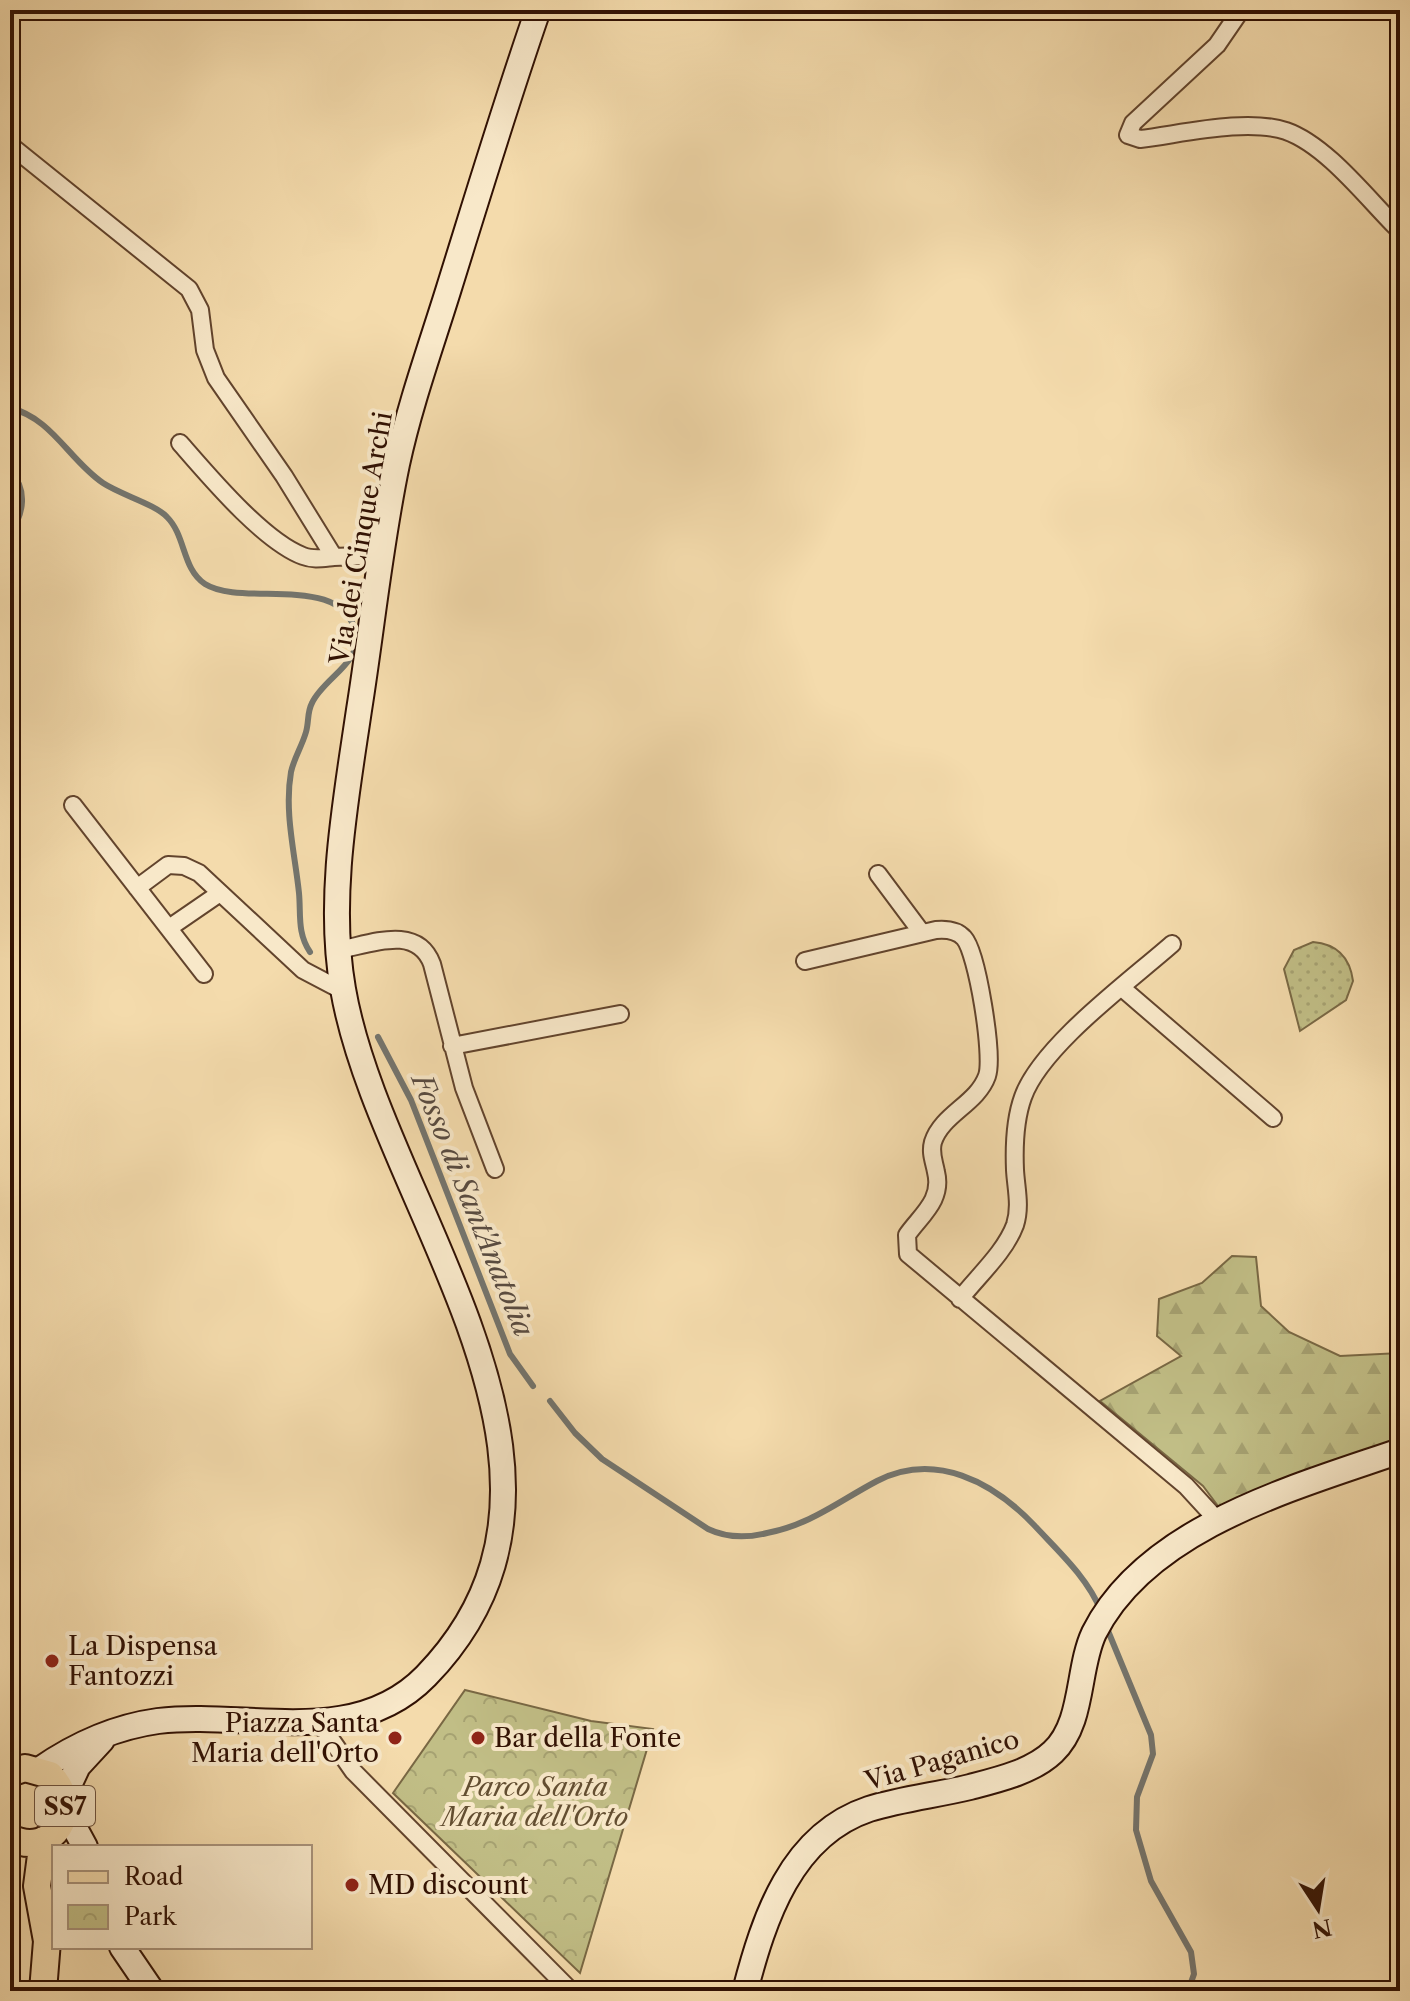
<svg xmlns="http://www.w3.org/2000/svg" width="1410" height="2001" viewBox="0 0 1410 2001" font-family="'Libre Caslon Text',serif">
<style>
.grass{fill:url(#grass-dots);stroke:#796844;stroke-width:2}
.forest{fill:url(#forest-firs);stroke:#796844;stroke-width:2}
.park{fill:url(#park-crowns);stroke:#796844;stroke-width:2}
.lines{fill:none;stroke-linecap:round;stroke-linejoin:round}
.stream{stroke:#74756e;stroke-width:6}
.street-casing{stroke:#62442d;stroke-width:20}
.secondary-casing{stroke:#311103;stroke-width:28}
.primary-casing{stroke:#311103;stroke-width:30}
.street{stroke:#f8e8c9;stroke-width:16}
.secondary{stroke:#f8e8c9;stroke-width:24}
.primary{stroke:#f4dbac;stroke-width:26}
.poi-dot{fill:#8f2418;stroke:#f8e8c9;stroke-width:3}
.labels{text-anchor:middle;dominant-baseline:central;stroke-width:8;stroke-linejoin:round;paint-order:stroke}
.shield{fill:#f8e8c9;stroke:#6d523e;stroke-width:2}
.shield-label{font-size:24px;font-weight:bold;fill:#311103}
.street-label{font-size:26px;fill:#311103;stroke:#f8e8c9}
.poi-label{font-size:26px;fill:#311103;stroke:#f8e8c9;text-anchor:start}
.park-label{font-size:26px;font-style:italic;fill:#634e31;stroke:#f8e8c9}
.water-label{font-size:28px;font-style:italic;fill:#584b41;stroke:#f8e8c9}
</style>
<defs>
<pattern id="grass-dots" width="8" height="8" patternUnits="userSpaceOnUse" patternTransform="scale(2)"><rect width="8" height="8" fill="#c1be86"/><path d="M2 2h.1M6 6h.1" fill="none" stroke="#a6a272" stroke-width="1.8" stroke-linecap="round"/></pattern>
<pattern id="forest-firs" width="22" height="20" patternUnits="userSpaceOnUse" patternTransform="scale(2)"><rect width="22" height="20" fill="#c1be86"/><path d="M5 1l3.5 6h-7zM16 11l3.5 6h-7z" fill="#a6a272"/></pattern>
<pattern id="park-crowns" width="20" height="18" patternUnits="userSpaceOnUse" patternTransform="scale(2)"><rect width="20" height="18" fill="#c1be86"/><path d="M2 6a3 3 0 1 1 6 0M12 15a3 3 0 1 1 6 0" fill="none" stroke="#a6a272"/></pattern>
</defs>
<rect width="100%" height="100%" fill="#f4dbac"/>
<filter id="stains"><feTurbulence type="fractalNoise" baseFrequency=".0025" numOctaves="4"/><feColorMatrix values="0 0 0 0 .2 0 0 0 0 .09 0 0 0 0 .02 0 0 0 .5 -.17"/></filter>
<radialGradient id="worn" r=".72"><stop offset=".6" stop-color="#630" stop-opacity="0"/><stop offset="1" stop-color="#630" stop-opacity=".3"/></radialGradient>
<path class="grass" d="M1313,942C1337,944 1350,958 1353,981L1346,1000L1300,1031L1284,969L1294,950Z"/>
<path class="forest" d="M1232,1256L1256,1257L1261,1306L1289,1332L1340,1356L1400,1353V1440L1263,1487L1221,1510L1203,1486L1100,1401L1181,1356L1157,1336L1159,1299L1202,1283Z"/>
<path class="park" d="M465,1690L591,1721L653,1729L580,1973L393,1793Z"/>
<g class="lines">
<path class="stream" d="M10,408C52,418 69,460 103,483C121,495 155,504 167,517C186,536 182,569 205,584C243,608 345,571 356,635C361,663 323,679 312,703C307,712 309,722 306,732C302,746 294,758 291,772C284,812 295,854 299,893C301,914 297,933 310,952
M10,471C28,489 24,514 10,533
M378,1037L411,1100L510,1354L533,1386
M550,1401L575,1433L602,1459L708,1529C727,1538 747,1538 767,1533C810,1525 839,1501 877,1481C935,1451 993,1482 1034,1525C1059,1552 1087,1577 1101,1611
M1106,1626L1151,1735L1153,1754L1137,1797L1136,1830L1151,1881L1191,1952L1194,1974L1188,1991"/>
<g class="street-casing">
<path id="street" d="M1241,10L1217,45L1133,123L1128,135L1140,139C1182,134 1246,118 1286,131C1326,145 1366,197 1396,227
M10,145L189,289L200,310L205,350L216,378L284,476L334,557L383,555
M180,443C208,475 263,541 303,556C313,560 323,558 334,557
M73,805L204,974
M878,874L922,933
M137,888L168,865L184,866L199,873L303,970L343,991
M169,928L220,893
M339,950C371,944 417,924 432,964L464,1088L495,1169
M805,961L936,930C947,929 957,930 964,938C977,952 994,1056 987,1076C977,1104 942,1114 933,1142C930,1153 934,1161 936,1172C943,1200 921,1215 907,1235L908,1254L1186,1486L1219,1522
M1122,988L1273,1118
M452,1046L620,1014
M960,1299C978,1276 1005,1252 1015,1225C1021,1206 1016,1188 1015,1170C1014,1146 1015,1119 1023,1097C1041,1046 1130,981 1172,944
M319,1722L353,1771L571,1991"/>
</g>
<g class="secondary-casing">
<path id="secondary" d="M39,1770C75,1745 114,1727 158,1721C247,1710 354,1750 426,1676C625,1471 380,1205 343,989C327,899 346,799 359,710C372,628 380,545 397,464C410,404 431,346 449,288C478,195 506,102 538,10
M64,1796L78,1766L102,1740
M65,1810L85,1847
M122,1947L152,1991
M745,1991C764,1918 791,1835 869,1809C901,1799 937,1795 970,1787C997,1780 1032,1772 1053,1752C1084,1723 1077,1669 1094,1633C1147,1527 1296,1487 1400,1451"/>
</g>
<g class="primary-casing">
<path id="primary" d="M10,1773L25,1768L50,1775C83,1809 53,1859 10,1838
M43,1991L47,1941L37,1886L43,1840"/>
</g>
<use href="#street" class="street"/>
<use href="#secondary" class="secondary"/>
<use href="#primary" class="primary"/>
</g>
<g class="poi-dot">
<circle cx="52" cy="1661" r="8"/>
<circle cx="395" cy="1738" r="8"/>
<circle cx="478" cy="1738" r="8"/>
<circle cx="352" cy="1885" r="8"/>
</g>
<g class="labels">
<rect class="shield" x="35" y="1786" width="60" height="40" rx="6"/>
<g class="shield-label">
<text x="65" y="1806">SS7</text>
</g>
<g class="street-label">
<text transform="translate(361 538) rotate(-80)">Via dei Cinque Archi</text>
<text transform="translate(942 1760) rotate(-16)">Via Paganico</text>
</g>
<g class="poi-label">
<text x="68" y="1646">La Dispensa<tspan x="68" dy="30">Fantozzi</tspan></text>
<text x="379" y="1723" text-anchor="end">Piazza Santa<tspan x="379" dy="30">Maria dell'Orto</tspan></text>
<text x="494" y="1738">Bar della Fonte</text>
<text x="368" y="1885">MD discount</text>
</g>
<g class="park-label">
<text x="535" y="1787">Parco Santa<tspan x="535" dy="30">Maria dell'Orto</tspan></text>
</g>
<g class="water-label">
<text transform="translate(473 1205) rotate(68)">Fosso di Sant'Anatolia</text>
</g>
</g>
<rect width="1410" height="2001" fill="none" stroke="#f4dbac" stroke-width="40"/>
<rect x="12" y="12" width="1386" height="1977" fill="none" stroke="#311103" stroke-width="4"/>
<rect x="20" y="20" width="1370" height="1961" fill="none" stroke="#311103" stroke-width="2"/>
<rect x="52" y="1845" width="260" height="104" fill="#f8e8c9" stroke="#a8927a" stroke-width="2"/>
<rect x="68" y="1871" width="40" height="12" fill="#f4dbac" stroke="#a8927a" stroke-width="2"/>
<text x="124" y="1885" font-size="24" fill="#311103">Road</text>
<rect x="68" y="1905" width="40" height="24" fill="url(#park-crowns)" stroke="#a8927a" stroke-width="2"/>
<text x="124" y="1925" font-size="24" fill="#311103">Park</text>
<g transform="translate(1318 1909) rotate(168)" stroke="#f8e8c9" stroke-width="6" paint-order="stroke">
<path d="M0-6L14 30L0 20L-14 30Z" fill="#311103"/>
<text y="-12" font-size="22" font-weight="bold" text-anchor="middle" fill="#311103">N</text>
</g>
<rect width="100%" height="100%" filter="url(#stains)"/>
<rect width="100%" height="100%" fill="url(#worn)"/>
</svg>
